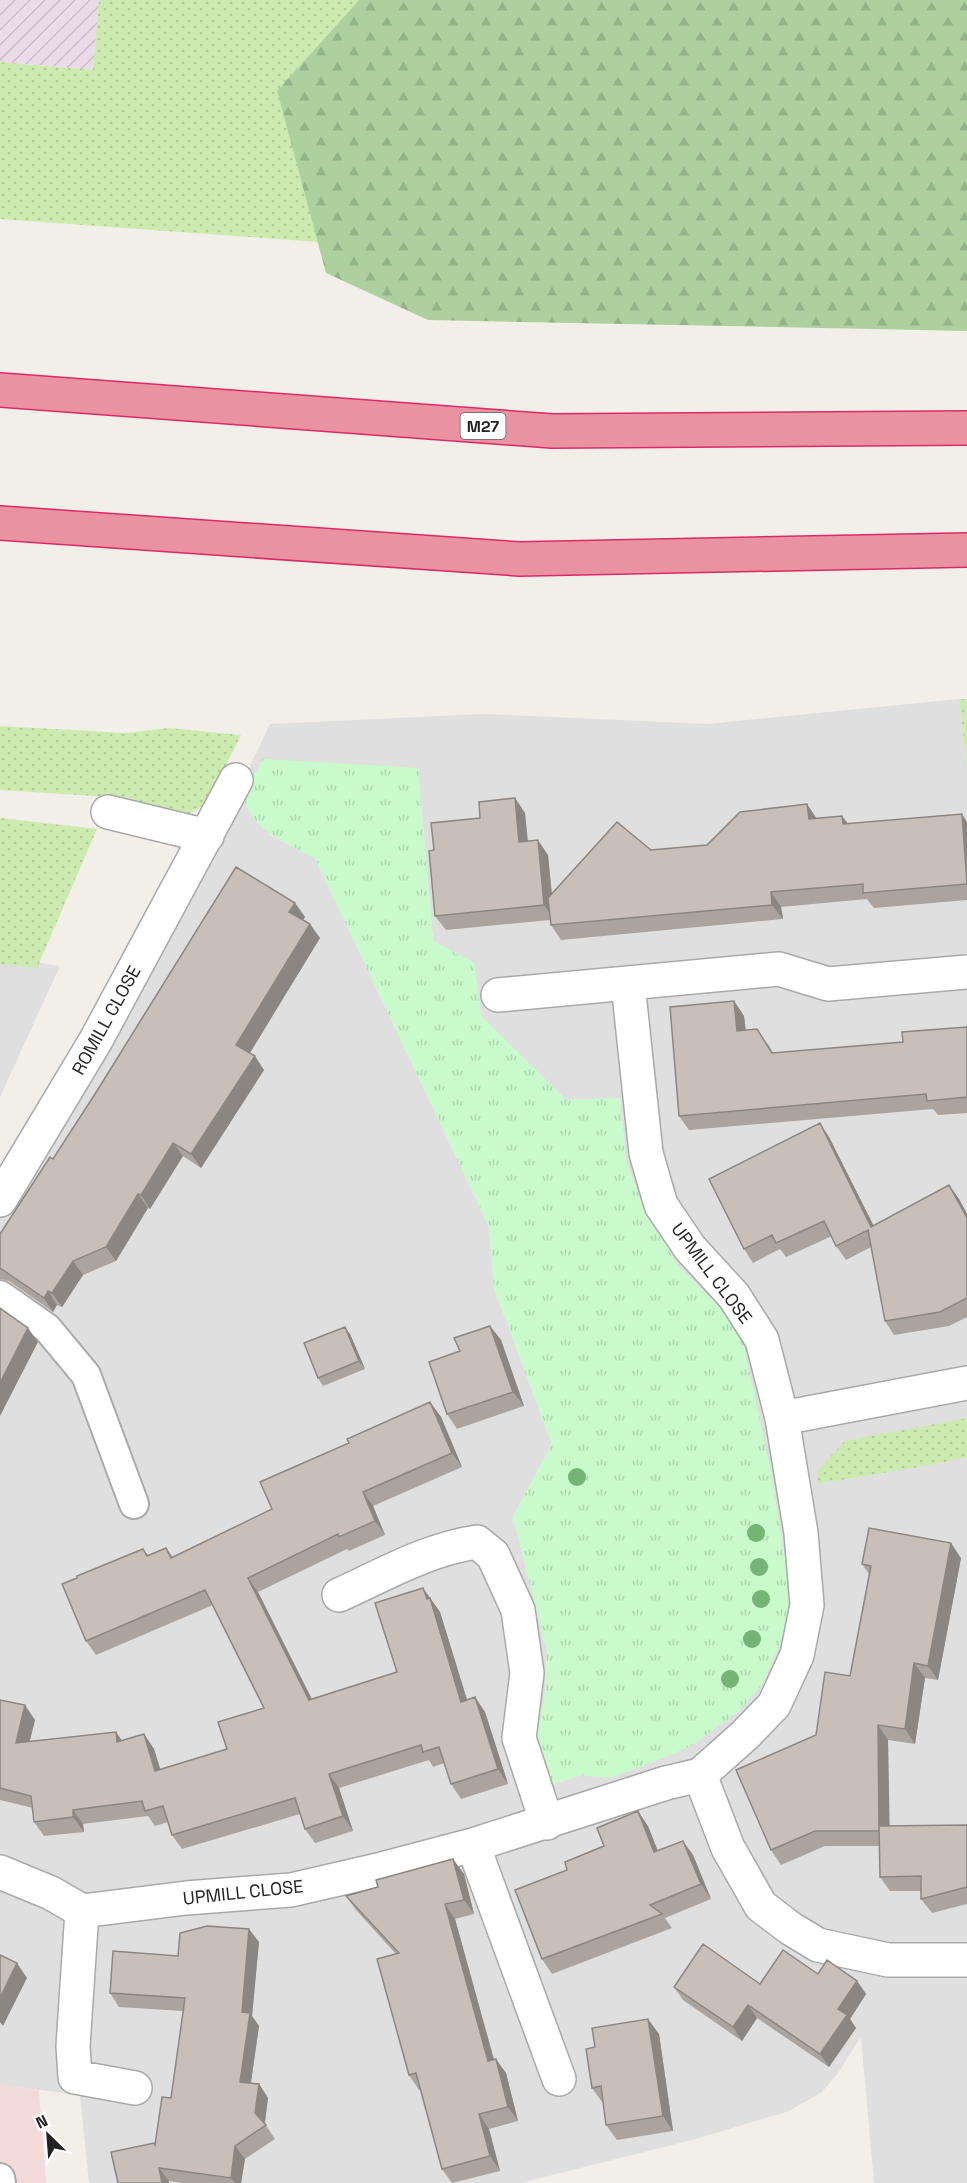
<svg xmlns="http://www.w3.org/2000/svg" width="967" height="2183" viewBox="0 0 967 2183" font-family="'Space Grotesk',sans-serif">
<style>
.residential{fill:#e0dfdf;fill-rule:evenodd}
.commercial{fill:#f2dad9}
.industrial{fill:url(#industrial-furrows)}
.grass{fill:url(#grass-dots)}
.forest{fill:url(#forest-firs)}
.park{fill:url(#park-tufts)}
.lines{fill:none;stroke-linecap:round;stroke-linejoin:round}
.service-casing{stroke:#a9a9a9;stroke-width:32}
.minor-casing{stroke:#a9a9a9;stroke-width:36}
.motorway-casing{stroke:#dc2a67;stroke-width:36}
.service{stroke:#fff;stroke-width:28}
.minor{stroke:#fff;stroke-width:33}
.motorway{stroke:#e892a2;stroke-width:33}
.tree{fill:#74b475}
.wall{fill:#aba49e}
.shaded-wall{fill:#8b8681}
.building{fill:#c7bfb8;stroke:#8b8681;stroke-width:1.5}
.labels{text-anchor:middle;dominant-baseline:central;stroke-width:4.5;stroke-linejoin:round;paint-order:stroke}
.shield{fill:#fff;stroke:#646464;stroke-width:1.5}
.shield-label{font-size:16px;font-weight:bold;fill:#222}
.street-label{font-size:18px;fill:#222;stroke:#fff}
</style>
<defs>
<pattern id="industrial-furrows" width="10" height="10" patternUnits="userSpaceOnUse" patternTransform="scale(1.5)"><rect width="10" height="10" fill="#ebdbe8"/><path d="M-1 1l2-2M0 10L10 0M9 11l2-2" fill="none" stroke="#c9bcc7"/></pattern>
<pattern id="grass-dots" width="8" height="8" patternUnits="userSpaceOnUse" patternTransform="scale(1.5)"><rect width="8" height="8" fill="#cdebb0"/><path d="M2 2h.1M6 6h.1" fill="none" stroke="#b0c997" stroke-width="1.8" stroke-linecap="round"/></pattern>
<pattern id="forest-firs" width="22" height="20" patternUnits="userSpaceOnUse" patternTransform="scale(1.5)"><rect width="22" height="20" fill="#add19e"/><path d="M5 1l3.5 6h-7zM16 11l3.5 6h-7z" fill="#95b388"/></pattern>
<pattern id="park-tufts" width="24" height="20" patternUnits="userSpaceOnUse" patternTransform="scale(1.5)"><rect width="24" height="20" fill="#c8facc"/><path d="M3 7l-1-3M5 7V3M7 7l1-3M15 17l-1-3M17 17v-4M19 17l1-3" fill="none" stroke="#acd6af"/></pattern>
</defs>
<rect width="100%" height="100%" fill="#f2efe9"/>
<path class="residential" d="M959,699L967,767V2183H874L861,2037L838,2073L822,2092L789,2111L692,2140L521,2183H89L80,2095L0,2085V1214L237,793L270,724L483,714L707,724ZM418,768L433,941L474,963L481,1016L566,1100L620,1098L626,1161L645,1213L669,1250L676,1264L718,1306L769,1462L791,1596L609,1778L582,1775L550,1785L532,1754L544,1703L547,1652L513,1517L552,1444L494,1288L489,1227L315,858L268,834Z
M0,957L60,966L0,1097Z"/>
<path class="commercial" d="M0,2085L39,2090L46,2183H0Z"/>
<path class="industrial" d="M0,0H99L93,70L0,62Z"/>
<path class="grass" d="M99,0H359L277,91L318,242L0,219V62L93,70Z
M959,699H967V767Z
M0,726L126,733L169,728L241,735L216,785L203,806L188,814L95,796L0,790Z
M0,818L97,829L37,968L0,964Z
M967,1418V1457L936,1464L817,1484V1471L845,1441Z"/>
<path class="forest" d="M359,0H967V331L428,320L326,273L277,91Z"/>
<path class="park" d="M263,759L418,768L433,941L474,963L481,1016L566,1100L620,1098L626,1161L645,1213L669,1250L676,1264L729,1318L743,1343L769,1462L791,1596L781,1641L763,1683L738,1712L691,1746L651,1763L609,1778L582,1775L550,1785L532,1754L544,1703L547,1652L513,1517L552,1444L494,1288L489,1227L315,858C285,842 252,832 243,795Z"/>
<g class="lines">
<g class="service-casing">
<path id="service" d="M0,1295L47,1328L86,1375L134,1504
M0,2178L1,2183"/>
</g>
<g class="minor-casing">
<path id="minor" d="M108,812L207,836
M628,984L646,1153L661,1205L690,1248L734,1296L762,1340L782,1418L967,1383
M498,995L779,969L828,984L967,972
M0,1200L96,1040L236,780
M339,1595C383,1575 428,1549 477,1542L493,1555L518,1610L527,1673L519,1738L547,1823
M700,1775L728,1848L761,1906L790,1928L818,1945L888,1960H967
M473,1845L559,2079
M0,1872L51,1893L82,1911
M135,2088L75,2077L73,2046L82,1911L186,1898L291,1890L382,1869L473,1845L666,1783L700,1775L745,1735L774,1705L797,1655L807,1605L801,1533L782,1418"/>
</g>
<g class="motorway-casing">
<path id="motorway" d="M0,390L552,431L967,428
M0,523L520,559L967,550"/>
</g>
<use href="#service" class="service"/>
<use href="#minor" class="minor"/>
<use href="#motorway" class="motorway"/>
</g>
<g class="tree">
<circle cx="577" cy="1477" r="9"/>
<circle cx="756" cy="1533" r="9"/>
<circle cx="759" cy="1567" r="9"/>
<circle cx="761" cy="1599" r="9"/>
<circle cx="752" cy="1639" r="9"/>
<circle cx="730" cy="1679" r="9"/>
</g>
<path class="wall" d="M515,798L525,813L528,841L548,855L552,894L651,850L707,845L817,818L842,816L848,824L967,822V900L874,908L867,899L781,907L783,919L561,940L551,925L550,920L446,930L435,916L434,850L480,818Z
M295,903L305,917L303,920L320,938L250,1053L264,1070L201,1168L183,1156L150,1209L148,1208L116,1261L83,1275L62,1307L57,1305L53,1312L9,1281L2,1279H0V1234L53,1159Z
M734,1001L744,1016L746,1030L768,1044L773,1053L903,1042L967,1027V1113L938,1115L933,1109L689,1130L679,1116Z
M829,1137L874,1226L949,1185L959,1199L967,1214V1317L949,1326L894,1335L885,1321L871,1247L846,1260L836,1246L832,1236L786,1257L780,1249L753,1263L744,1249Z
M490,1326L501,1340L524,1406L457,1429L447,1414Z
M350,1334L365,1369L323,1386L318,1378Z
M430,1402L441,1417L462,1467L373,1506L385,1535L349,1551L347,1549L258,1592L312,1699L397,1672L423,1588L440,1612L467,1700L485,1712L508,1784L461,1799L451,1784L444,1763L433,1767L429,1760L339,1788L353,1831L315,1843L305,1829L300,1814L182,1849L172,1835L168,1822L155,1826L148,1816L83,1824L84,1832L44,1836L34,1822L33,1808L0,1800V1700L35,1720L29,1741L116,1732L122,1741L144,1734L154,1749L160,1769L227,1749L264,1708L213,1605L96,1655L86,1641L77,1578L143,1549L148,1555L166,1548L173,1557L272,1509L349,1443Z
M961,1558L938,1680L925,1678L915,1744L888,1740L889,1826L967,1825V1904L932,1913L921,1899V1891H890L880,1877V1846H825L781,1865L771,1850L816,1735L850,1676L869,1574L862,1564Z
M648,1826L658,1851L693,1855L711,1899L665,1918L672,1928L552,1974L542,1959L567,1870L604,1846Z
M453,1859L464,1874L474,1914L455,1919L494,2059L506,2073L518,2121L489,2129L500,2171L452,2183L442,2169L421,2089L419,2090L409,2075L396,1954L356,1910L346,1896L378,1887Z
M259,1942L252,2016L259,2026L251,2083L259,2084L268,2098L265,2124L275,2139L245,2159L241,2183H182L169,2181L118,2183L155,2144L171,2098L183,2011L119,2007L110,1993L178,1956Z
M818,1974L857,1981L866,1994L850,2019L856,2028L829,2067L757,2018L742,2041L683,2000L674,1987L760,1984Z
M659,2034L673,2131L617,2140L606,2125L603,2102H602L592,2088Z"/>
<path class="shaded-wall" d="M515,798L525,813L529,857L519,842Z
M807,804L817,819H809Z
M962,814L967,822V874Z
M842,816L853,830L843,824Z
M538,840L548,855L554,919L544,905Z
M771,892L781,907L783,919L772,905Z
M295,903L305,917L299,926L289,912Z
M310,924L320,938L246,1059L236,1045Z
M734,1001L744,1016L747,1046L737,1031Z
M255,1056L264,1070L201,1168L191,1154Z
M820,1123L829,1137L881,1241L871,1227Z
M173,1143L183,1156L150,1209L141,1195Z
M949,1185L959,1199L967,1214V1218Z
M138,1194L148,1208L116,1261L106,1247Z
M73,1261L83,1275L62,1307L52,1293Z
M48,1291L57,1305L53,1312L44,1298Z
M490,1326L501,1340L524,1406L513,1392Z
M345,1327L350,1334L365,1369L359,1361Z
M28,1328L38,1342L0,1416V1383Z
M430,1402L441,1417L462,1467L452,1453Z
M363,1492L373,1506L385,1535L375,1521Z
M951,1543L961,1558L938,1680L928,1666Z
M248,1578L258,1592L319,1714L309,1700Z
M423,1588L440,1612L472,1716L461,1702Z
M914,1663L925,1678L915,1744L905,1729Z
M475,1697L485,1712L508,1784L498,1769Z
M25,1705L35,1720L26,1757L16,1743Z
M878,1725L888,1740L890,1846L879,1831Z
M116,1732L126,1747L117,1742Z
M144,1734L154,1749L165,1785L155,1771Z
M329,1774L339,1788L353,1831L343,1816Z
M73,1810L83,1824L84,1832L73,1817Z
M638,1811L648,1826L664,1867L654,1852Z
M683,1841L693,1855L711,1899L701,1884Z
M453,1859L464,1874L474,1914L464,1900Z
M445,1904L455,1919L498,2075L488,2061Z
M249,1929L259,1942L252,2016L259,2026L249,2095L240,2082L242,2012Z
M17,1963L27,1978L3,2026L0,2022V1998Z
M857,1981L866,1994L850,2019L856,2028L829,2067L820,2054L838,2009Z
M748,2005L757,2018L742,2041L733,2027Z
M648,2019L659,2034L673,2131L663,2116Z
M496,2059L506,2073L518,2121L508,2107Z
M259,2084L268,2098L264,2127L255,2113Z
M479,2114L489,2129L500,2171L490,2156Z
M235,2146L245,2159L241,2183H235L231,2178Z
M159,2168L169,2181V2183H162Z"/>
<path class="building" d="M515,798L519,842L538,840L544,905L435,916L429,851L434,850L431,823L480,818L479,802Z
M807,804L809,819L842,816L843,824L962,814L967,884L863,893V884L771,892L772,905L551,925L548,898L617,822L651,850L707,845L740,812Z
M236,867L295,903L289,912L310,924L236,1045L255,1056L191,1154L173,1143L141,1195L138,1194L106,1247L73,1261L52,1293L48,1291L44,1298L0,1268V1234L50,1157L53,1159L95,1094Z
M734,1001L737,1031L757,1029L772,1053L903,1042L902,1032L967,1027V1097L927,1101L926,1094L679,1116L670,1007Z
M820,1123L871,1227L949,1185L967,1218V1298L940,1312L885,1321L868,1230L836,1246L824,1221L776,1243L772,1235L744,1249L709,1179Z
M0,1308L28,1328L0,1383Z
M490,1326L513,1392L447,1414L429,1362L460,1351L454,1338Z
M345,1327L359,1361L318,1378L304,1343Z
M430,1402L452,1453L363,1492L375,1521L339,1537L338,1534L248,1578L309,1700L397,1672L375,1603L423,1588L427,1599L430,1598L461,1702L475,1697L498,1769L451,1784L439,1747L423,1752L421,1745L329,1774L343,1816L305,1829L295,1798L172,1835L163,1806L145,1811L142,1801L73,1810V1817L34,1822L31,1796L0,1788V1700L25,1705L16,1743L116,1732L117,1742L144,1734L155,1771L227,1749L218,1722L264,1708L205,1590L86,1641L62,1584L77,1578V1576L143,1549L147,1556L166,1548L171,1558L272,1509L260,1482L349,1443L347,1439Z
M869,1528L951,1543L928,1666L914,1663L905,1729L878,1725L879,1831H815L771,1850L736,1770L816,1735L825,1672L850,1676L871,1566L862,1564Z
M638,1811L654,1852L683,1841L701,1884L650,1905L662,1914L542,1959L515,1890L567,1870L565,1862L604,1846L597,1828Z
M967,1825V1887L921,1899V1876L880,1877L879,1826Z
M453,1859L464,1900L445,1904L488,2061L496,2059L508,2107L479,2114L490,2156L442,2169L416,2073L409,2075L377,1959L399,1953L346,1896L378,1887L376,1880Z
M207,1926L249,1929L242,2012L250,2013L240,2082L259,2084L255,2113L266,2125L235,2146L231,2178L159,2168L162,2183H118L111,2152L154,2143L155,2145L162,2097L171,2098L185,1998L110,1993L113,1951L178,1956L180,1933Z
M703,1944L760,1984L783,1950L818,1974L827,1960L857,1981L838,2009L847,2015L820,2054L748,2005L733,2027L674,1987Z
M0,1955L17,1963L0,1998Z
M648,2019L663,2116L606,2125L601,2086L592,2088L586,2049L595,2047L592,2028Z"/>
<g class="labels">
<rect class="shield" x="460.5" y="413" width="45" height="26" rx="4.5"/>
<g class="shield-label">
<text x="483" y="426">M27</text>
</g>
<g class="street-label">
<text transform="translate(106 1020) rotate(-61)">ROMILL CLOSE</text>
<text transform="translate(712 1273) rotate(53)">UPMILL CLOSE</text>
<text transform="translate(243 1892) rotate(-6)">UPMILL CLOSE</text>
</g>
</g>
<g transform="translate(48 2135) rotate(335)" stroke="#ffffff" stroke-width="4.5" paint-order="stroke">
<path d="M0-4.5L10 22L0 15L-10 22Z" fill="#222222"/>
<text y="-9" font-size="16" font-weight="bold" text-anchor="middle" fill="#222222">N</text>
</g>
</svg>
